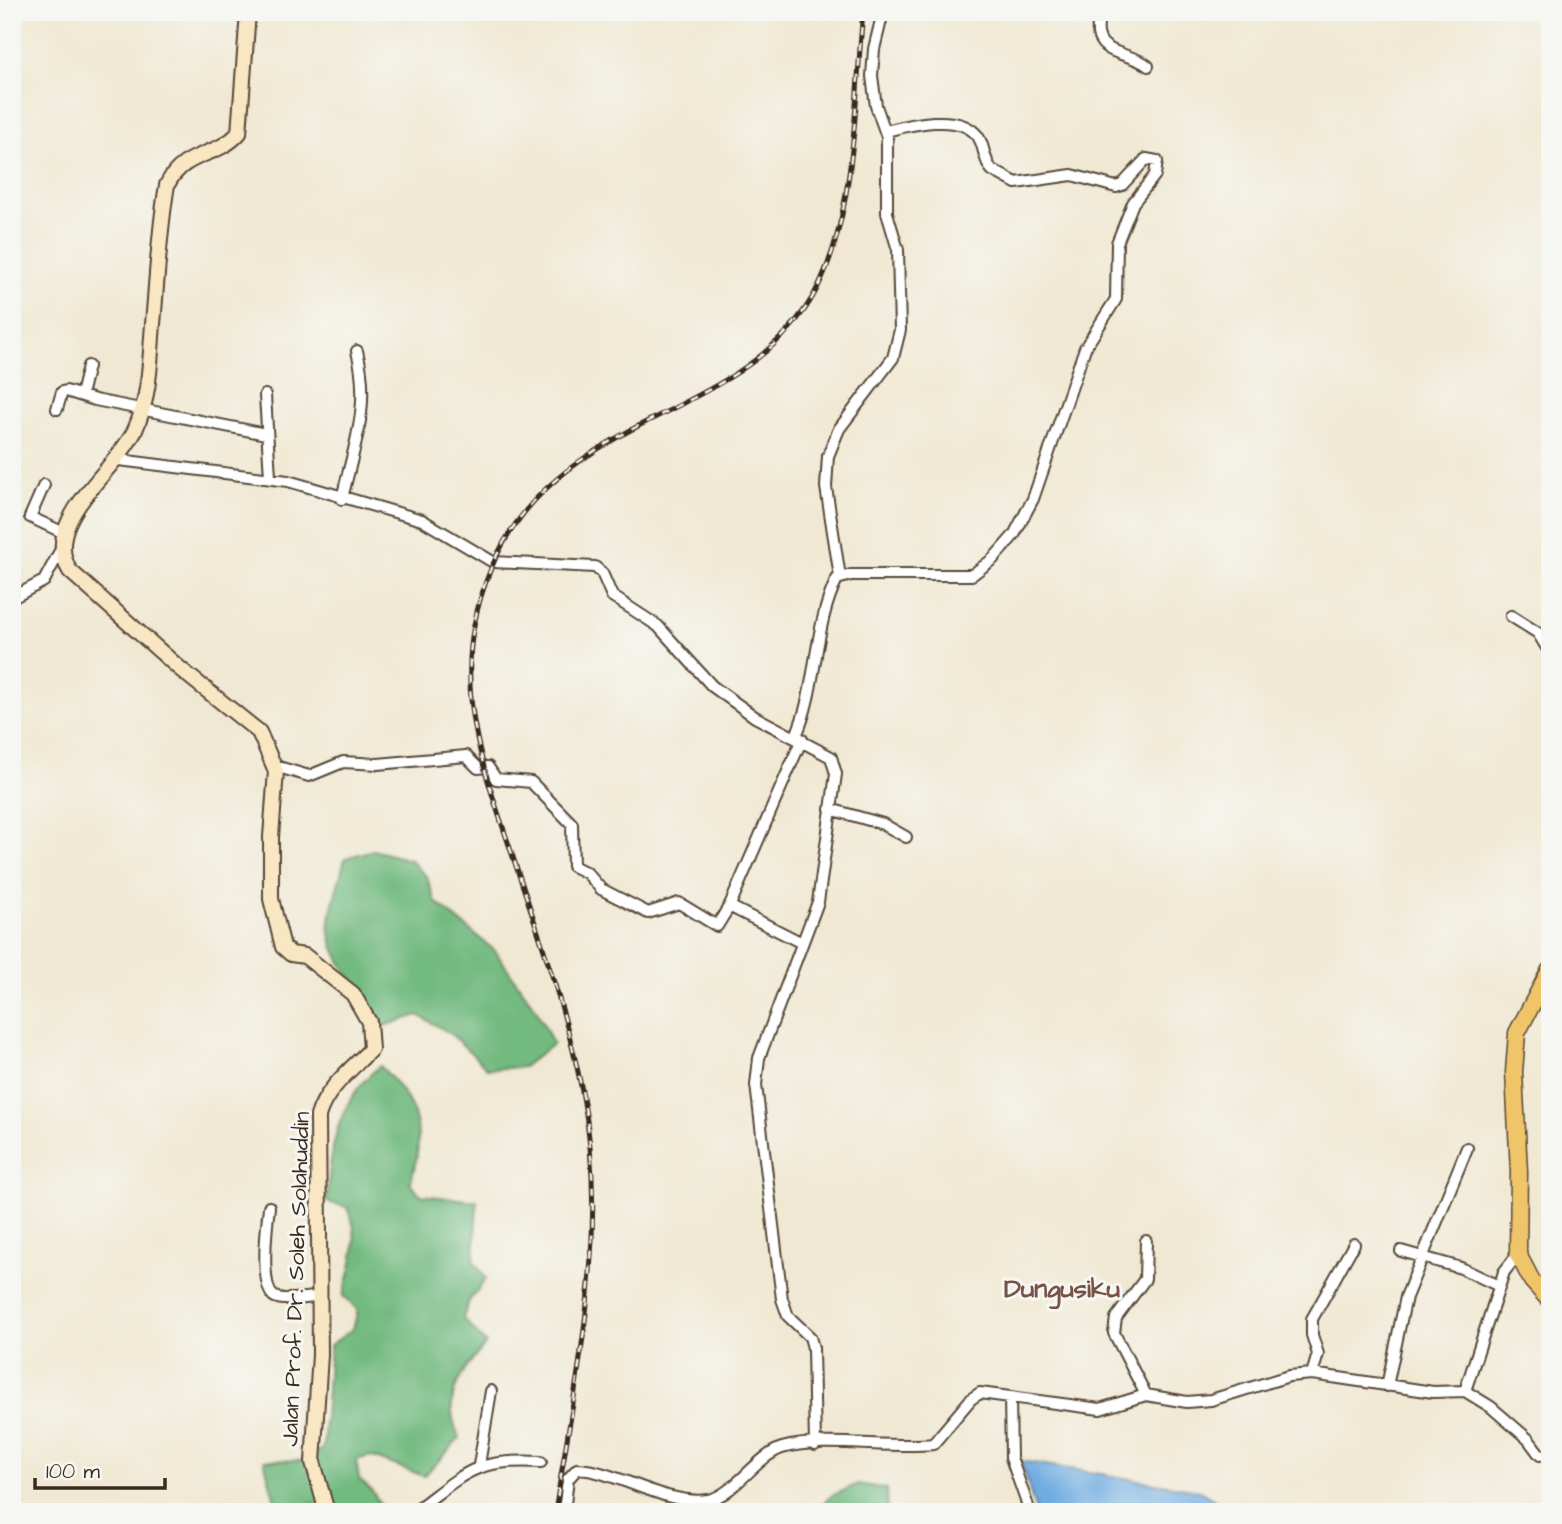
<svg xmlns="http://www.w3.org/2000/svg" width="1562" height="1524" viewBox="0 0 1562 1524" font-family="'Architects Daughter',sans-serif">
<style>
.forest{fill:#72ba80;stroke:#56724f;stroke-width:2}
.water{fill:#6face1;stroke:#556b80;stroke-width:2}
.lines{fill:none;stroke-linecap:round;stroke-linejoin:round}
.street-casing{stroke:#564639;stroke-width:14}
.secondary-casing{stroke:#564639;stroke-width:18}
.primary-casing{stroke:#564639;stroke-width:19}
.street{stroke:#fff;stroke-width:10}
.secondary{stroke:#f9e7c3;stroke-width:14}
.primary{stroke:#f0c469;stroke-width:16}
.rail-casing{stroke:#3b2a1e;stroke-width:5}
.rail{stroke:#f6f6f2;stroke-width:2.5;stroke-dasharray:8;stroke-linecap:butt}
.labels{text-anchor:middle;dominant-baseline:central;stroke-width:6;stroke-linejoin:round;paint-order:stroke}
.street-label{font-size:23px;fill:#3b2a1e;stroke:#f6f6f2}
.quarter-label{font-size:26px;font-weight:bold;fill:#785246;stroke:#f6f6f2}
</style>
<rect width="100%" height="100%" fill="#f6f6f2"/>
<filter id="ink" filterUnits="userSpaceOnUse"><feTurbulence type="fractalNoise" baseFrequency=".0143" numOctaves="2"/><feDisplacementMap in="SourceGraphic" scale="14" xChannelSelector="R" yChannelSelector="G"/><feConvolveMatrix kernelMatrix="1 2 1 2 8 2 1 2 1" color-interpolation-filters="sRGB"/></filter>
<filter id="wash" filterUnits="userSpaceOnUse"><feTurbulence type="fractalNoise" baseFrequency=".00686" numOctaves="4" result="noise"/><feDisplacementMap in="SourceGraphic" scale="28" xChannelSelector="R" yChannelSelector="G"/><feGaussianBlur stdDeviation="1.57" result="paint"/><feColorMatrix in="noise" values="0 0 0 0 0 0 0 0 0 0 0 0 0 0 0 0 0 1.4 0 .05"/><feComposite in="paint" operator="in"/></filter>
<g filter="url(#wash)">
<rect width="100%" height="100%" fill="#f0e8d2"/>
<path class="forest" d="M373,850L410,860L427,877L435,901L495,951L537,1011L553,1044L523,1067L488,1069L451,1034L418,1015L384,1026C368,1001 333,961 330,933C327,914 341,878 345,858Z
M380,1066C418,1103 427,1132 410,1183L421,1195L477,1201L474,1261L486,1279L469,1301L463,1318L486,1344C462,1371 439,1399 460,1438L424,1476L370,1456L356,1460L359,1479L372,1491L385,1512C358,1512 336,1505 309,1503L307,1512H278L264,1460L306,1461L323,1448L330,1345L353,1329L358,1310L343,1296C352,1267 362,1235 347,1207L327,1202C330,1149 336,1101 380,1066Z
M858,1484L887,1489L888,1512H813L831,1496Z"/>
<path class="water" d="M1021,1461L1198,1490L1234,1512H1036Z"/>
</g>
<g filter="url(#ink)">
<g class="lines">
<g class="street-casing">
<path id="street" d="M1101,12C1085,58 1130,50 1148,66
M81,395L88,366
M265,395L270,477
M57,409L62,392L66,391L95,400L266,434
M119,460L288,481L422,520L493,562L595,567L602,573L612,596L658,626L712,686L755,717L831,757L836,774L818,902L759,1058L756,1085L782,1299L788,1316L810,1337L813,1348L815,1445
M44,485L30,517L64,533
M342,499C354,445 371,406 357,351
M840,577L826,487L828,456L839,429L893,358L900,330L898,250L887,213V137L876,106L872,76L874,49L883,12
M12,598L44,581L61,549
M1511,616L1538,633L1550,653
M796,736C818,686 813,627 837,579L851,575H972L993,559L1014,535L1033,499L1085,348L1116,299L1117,243L1133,203L1155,175L1157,161L1146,159L1122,185L1116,187L1072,175L1016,183L992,170C983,160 985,145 977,135C958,112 909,125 886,131
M275,766L309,776L343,762L378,764L466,756L478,768L488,767L496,779L531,782L572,824L573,866L587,873L601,889L648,913L679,903L717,926L730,905L802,739
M830,809L883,824L906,837
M729,906L802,943
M269,1207C267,1223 259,1290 275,1297C285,1302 307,1297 318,1297
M1146,1241L1145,1279L1116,1318L1114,1333L1146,1395
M1401,1251L1461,1268L1499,1286
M1312,1374L1318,1354L1312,1335V1319L1354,1244
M1387,1386L1406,1297L1467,1148
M1465,1391L1491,1407L1528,1439L1540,1455
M1010,1397L1011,1458L1030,1512
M479,1465L491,1391
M413,1512C465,1474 473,1458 541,1462
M564,1512L568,1479L577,1469C616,1470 665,1506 708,1500C733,1496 757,1456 782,1448C825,1436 887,1449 933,1444L971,1399L980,1393L1100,1409L1146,1395L1187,1402L1211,1400L1289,1376L1312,1374L1433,1392L1465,1391L1504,1272L1518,1254"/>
</g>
<g class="secondary-casing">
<path id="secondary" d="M248,12L239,133C217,158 184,150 167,185C159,231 157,278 153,324C150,360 150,397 135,430C116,471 39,522 70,571L179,668L259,732L276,771L271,837V899L283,947L291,954L305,956L353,994L369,1022L371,1049C351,1070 326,1088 318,1116L320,1355L313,1462L327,1512"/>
</g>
<g class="primary-casing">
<path id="primary" d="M1550,970L1517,1033L1514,1072L1519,1172L1518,1254L1532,1281L1550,1301"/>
</g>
<use href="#street" class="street"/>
<use href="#secondary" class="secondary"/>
<use href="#primary" class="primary"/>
<g class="rail-casing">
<path id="rail" d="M555,1512C577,1373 610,1231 582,1091C567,1014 540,938 515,863C489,785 458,708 474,625C495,519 556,467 648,421C706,392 767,364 805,309C857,234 854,101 863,12"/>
</g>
<use href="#rail" class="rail"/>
</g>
</g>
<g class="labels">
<g class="street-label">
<text transform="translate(296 1279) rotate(-88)">Jalan Prof. Dr. Soleh Solahuddin</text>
</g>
<g class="quarter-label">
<text x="1062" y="1289">Dungusiku</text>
</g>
</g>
<rect width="1562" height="1524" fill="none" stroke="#f6f6f2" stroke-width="42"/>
<path d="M35 1478v10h130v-10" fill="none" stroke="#3b2a1e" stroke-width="3.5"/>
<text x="46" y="1478" font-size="21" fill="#3b2a1e" stroke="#f6f6f2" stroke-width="5" paint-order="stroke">100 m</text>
</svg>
